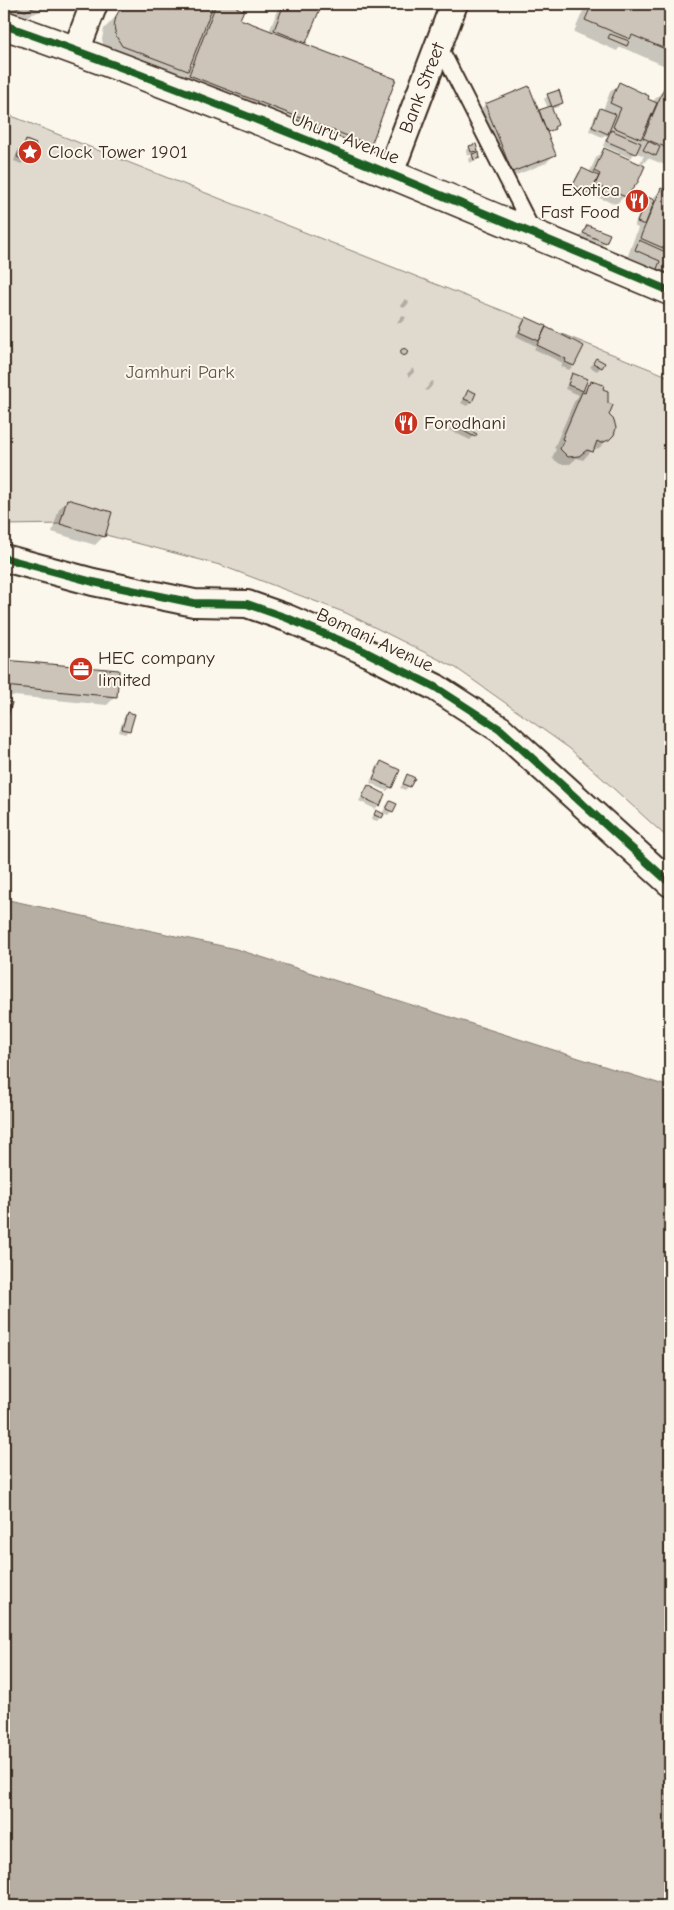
<svg xmlns="http://www.w3.org/2000/svg" width="674" height="1910" viewBox="0 0 674 1910" font-family="'Comic Neue',sans-serif">
<style>
.green{fill:#dfd9ce;stroke:#8d8276}
.water{fill:#b6aea2;stroke:#85796d}
.shadow{fill:#0003}
.building{fill:#ccc4b9;stroke:#3b2a1e}
.lines{fill:none;stroke-linecap:round;stroke-linejoin:round}
.lane-casing{stroke:#3b2a1e;stroke-width:18}
.street-casing{stroke:#3b2a1e;stroke-width:30}
.secondary-casing{stroke:#3b2a1e;stroke-width:31}
.lane{stroke:#fbf7ec;stroke-width:14}
.street{stroke:#fbf7ec;stroke-width:26}
.secondary{stroke:#fbf7ec;stroke-width:28}
.cycleway-casing{stroke:#fbf7ec;stroke-width:11}
.cycleway{stroke:#1b5e20;stroke-width:8}
.labels{text-anchor:middle;dominant-baseline:central;stroke-width:4;stroke-linejoin:round;paint-order:stroke}
.street-label{font-size:19px;fill:#3b2a1e;stroke:#fbf7ec}
.poi-label{font-size:19px;fill:#3b2a1e;stroke:#fbf7ec;text-anchor:start}
.park-label{font-size:19px;fill:#64564a;stroke:#fbf7ec}
</style>
<rect width="100%" height="100%" fill="#fbf7ec"/>
<filter id="ink" filterUnits="userSpaceOnUse"><feTurbulence type="fractalNoise" baseFrequency=".02" numOctaves="2"/><feDisplacementMap in="SourceGraphic" scale="10" xChannelSelector="R" yChannelSelector="G"/><feConvolveMatrix kernelMatrix="1 2 1 2 8 2 1 2 1" color-interpolation-filters="sRGB"/></filter>
<g filter="url(#ink)">
<path class="green" d="M4,113L670,377V840L569,748L456,668L346,613L220,565L64,524L4,525Z"/>
<path class="water" d="M4,899L236,949L670,1087V1906H4Z"/>
<path class="shadow" d="M4,4H48L41,11L12,22L4,19Z
M124,4H237L235,8L239,20L269,32L280,4H320L303,45L394,80L370,145L354,160L104,48L102,39L104,29L123,9Z
M586,4H670V68L623,48H619L617,51L574,32Z
M619,84L652,102L665,89L670,92V167L648,158L641,166L625,196L616,204L588,194L585,197L570,190L578,173L582,169L589,173L596,158L604,149L639,164L644,156L635,152L631,158L603,146L607,136L605,135L602,137L589,131L596,113L600,109L603,110L610,92Z
M548,96L562,103L558,107L551,109L557,125L546,134L554,155L546,163L504,180L477,113L485,105L538,113L548,108L544,99Z
M27,142L34,145L30,156L21,164L14,161L17,152Z
M470,147L477,150L473,154L467,156L466,151Z
M473,155L479,158L470,163L469,159Z
M661,190L670,194V286L627,258L638,228L634,226L644,203L648,199L651,200Z
M587,226L605,242L601,246L580,237Z
M405,299L409,301L408,304L404,308L400,306Z
M401,316L406,317L405,319L401,323H397Z
M526,318L582,346L573,366L569,370L561,366L563,363L534,349L536,346L516,336L522,322Z
M402,350H404L405,354L401,357L402,352H400Z
M596,360L601,367L597,371L590,367Z
M413,368L415,371L409,377L407,374Z
M573,375L586,380L582,392L591,383L602,390L613,434L599,448L592,450L583,460L577,458L570,464H560L552,458L556,449L554,448L574,402L579,395L565,389L569,379Z
M432,381L434,382L431,387L427,391L425,390Z
M469,391L471,402L467,406L461,403Z
M482,417L484,418L482,421L478,425L477,424Z
M454,424L474,436L470,440L449,430Z
M67,501L104,536L95,545L52,532L59,509Z
M4,661L118,672L115,697L107,705L4,695Z
M128,713L129,730L125,734L119,732L124,717Z
M381,762L391,787L387,791L370,783L377,766Z
M408,776L409,786L405,790L400,788Z
M368,787L379,805L375,809L359,801Z
M390,802L392,811L388,815L383,813L381,817L377,821L371,819L376,812L382,814L386,806Z"/>
<path class="building" d="M8,4H43L25,11Z
M127,4H200L212,8L188,71L122,46L116,36L114,26L116,16L121,8Z
M216,4H238L237,8L244,10L240,19L396,79L371,145L189,75Z
M284,4H322L306,43L274,30Z
M592,4H670V51L632,35L630,39L585,20Z
M610,34L629,41L627,46L608,38Z
M619,82L649,96L648,99L657,103L641,139L613,127L621,108L610,103Z
M529,86L556,155L512,172L485,104Z
M664,88L670,90V149L643,138Z
M559,90L563,103L552,107L547,94Z
M551,106L558,125L554,127L555,129L547,132L539,110Z
M600,108L616,114L608,134L592,127Z
M611,130L641,143L636,154L606,141Z
M26,140L36,144L31,156L29,155L26,161L17,157L21,147L23,148Z
M648,141L660,147L656,156L643,150Z
M476,144L478,151L471,152L469,146Z
M604,148L645,166L638,182L626,197L595,185L600,174L594,171Z
M479,152L480,158L474,160L472,154Z
M582,168L599,176L590,194L573,185Z
M661,188L670,192V251L640,238Z
M647,197L655,200L645,225L637,222Z
M587,225L610,234L606,243L583,233Z
M639,240L670,254V274L657,269L660,261L635,250Z
M526,317L546,326L539,341L519,332Z
M546,327L584,346L574,366L565,362L566,359L537,345Z
M400.5 352a3.5 3.5 0 1 1 7 0a3.5 3.5 0 1 1-7 0Z
M596,358L605,363L602,368L593,363Z
M572,373L588,379L583,391L568,385Z
M591,381L604,385L603,389L608,391V403L613,405L609,415L614,420L616,428L614,435L609,440L601,443L597,441L593,452L587,450L579,456L568,457L560,449L564,440L562,439L582,392L585,393L588,384L590,385Z
M468,390L476,393L472,402L464,399Z
M453,422L477,434L475,437L452,425Z
M67,499L112,512L105,537L60,524Z
M4,660L119,670L117,697L4,686Z
M4,700L12,703L6,722L4,721Z
M127,712L135,714L130,731L122,729Z
M381,761L400,770L392,788L373,779Z
M407,774L415,778L410,787L403,784Z
M368,785L385,794L380,806L362,797Z
M390,801L397,804L393,812L386,809Z
M376,810L384,814L382,818L374,815Z"/>
<g class="lines">
<g class="lane-casing">
<path id="lane" d="M439,45L533,231"/>
</g>
<g class="street-casing">
<path id="street" d="M76,51L94,4
M390,173L454,4
M4,558L93,582L194,603L247,604L287,618L360,649L435,687L500,729L670,883"/>
</g>
<g class="secondary-casing">
<path id="secondary" d="M4,25C230,104 450,199 670,291"/>
</g>
<use href="#lane" class="lane"/>
<use href="#street" class="street"/>
<use href="#secondary" class="secondary"/>
<g class="cycleway-casing">
<path id="cycleway" d="M4,25C230,104 450,199 670,291
M4,558L93,582L194,603L247,604L287,618L360,649L435,687L500,729L670,883"/>
</g>
<use href="#cycleway" class="cycleway"/>
</g>
</g>
<defs>
<g id="sight-disc" transform="scale(1.25)"><circle r="9.5" fill="#c8321e" stroke="#fbf7ec"/><path d="M0-6L1.8-2.2L6-1.7L2.9 1.2L3.7 5.4L0 3.3L-3.7 5.4L-2.9 1.2L-6-1.7L-1.8-2.2Z" fill="#fff"/></g>
<g id="restaurant-disc" transform="scale(1.25)"><circle r="9.5" fill="#c8321e" stroke="#fbf7ec"/><path d="M-5-6h1v4h1v-4h1v4h1v-4h1v5L-1.5 .5V6h-2V.5L-5-1ZM5-6V6H3V1.5H1.5Q1.5-4 5-6Z" fill="#fff"/></g>
<g id="office-disc" transform="scale(1.25)"><circle r="9.5" fill="#c8321e" stroke="#fbf7ec"/><path d="M-6-3h4V-5.5h4V-3h4V5H-6ZM-1-4.5V-3h2v-1.5ZM-6 0V1H6V0Z" fill="#fff"/></g>
</defs>
<g fill-rule="evenodd">
<use href="#sight-disc" x="30" y="152"/>
<use href="#restaurant-disc" x="637" y="201"/>
<use href="#restaurant-disc" x="406" y="423"/>
<use href="#office-disc" x="81" y="669"/>
</g>
<g class="labels">
<g class="street-label">
<text transform="translate(422 88) rotate(-69)">Bank Street</text>
<text transform="translate(345 138) rotate(21)">Uhuru Avenue</text>
<text transform="translate(375 640) rotate(25)">Bomani Avenue</text>
</g>
<g class="poi-label">
<text x="48" y="152">Clock Tower 1901</text>
<text x="620" y="190" text-anchor="end">Exotica<tspan x="620" dy="22">Fast Food</tspan></text>
<text x="424" y="423">Forodhani</text>
<text x="98" y="658">HEC company<tspan x="98" dy="22">limited</tspan></text>
</g>
<g class="park-label">
<text x="180" y="372">Jamhuri Park</text>
</g>
</g>
<rect width="674" height="1910" fill="none" stroke="#fbf7ec" stroke-width="20"/>
<rect x="10" y="10" width="654" height="1890" fill="none" stroke="#3b2a1e" stroke-width="2" filter="url(#ink)"/>
</svg>
